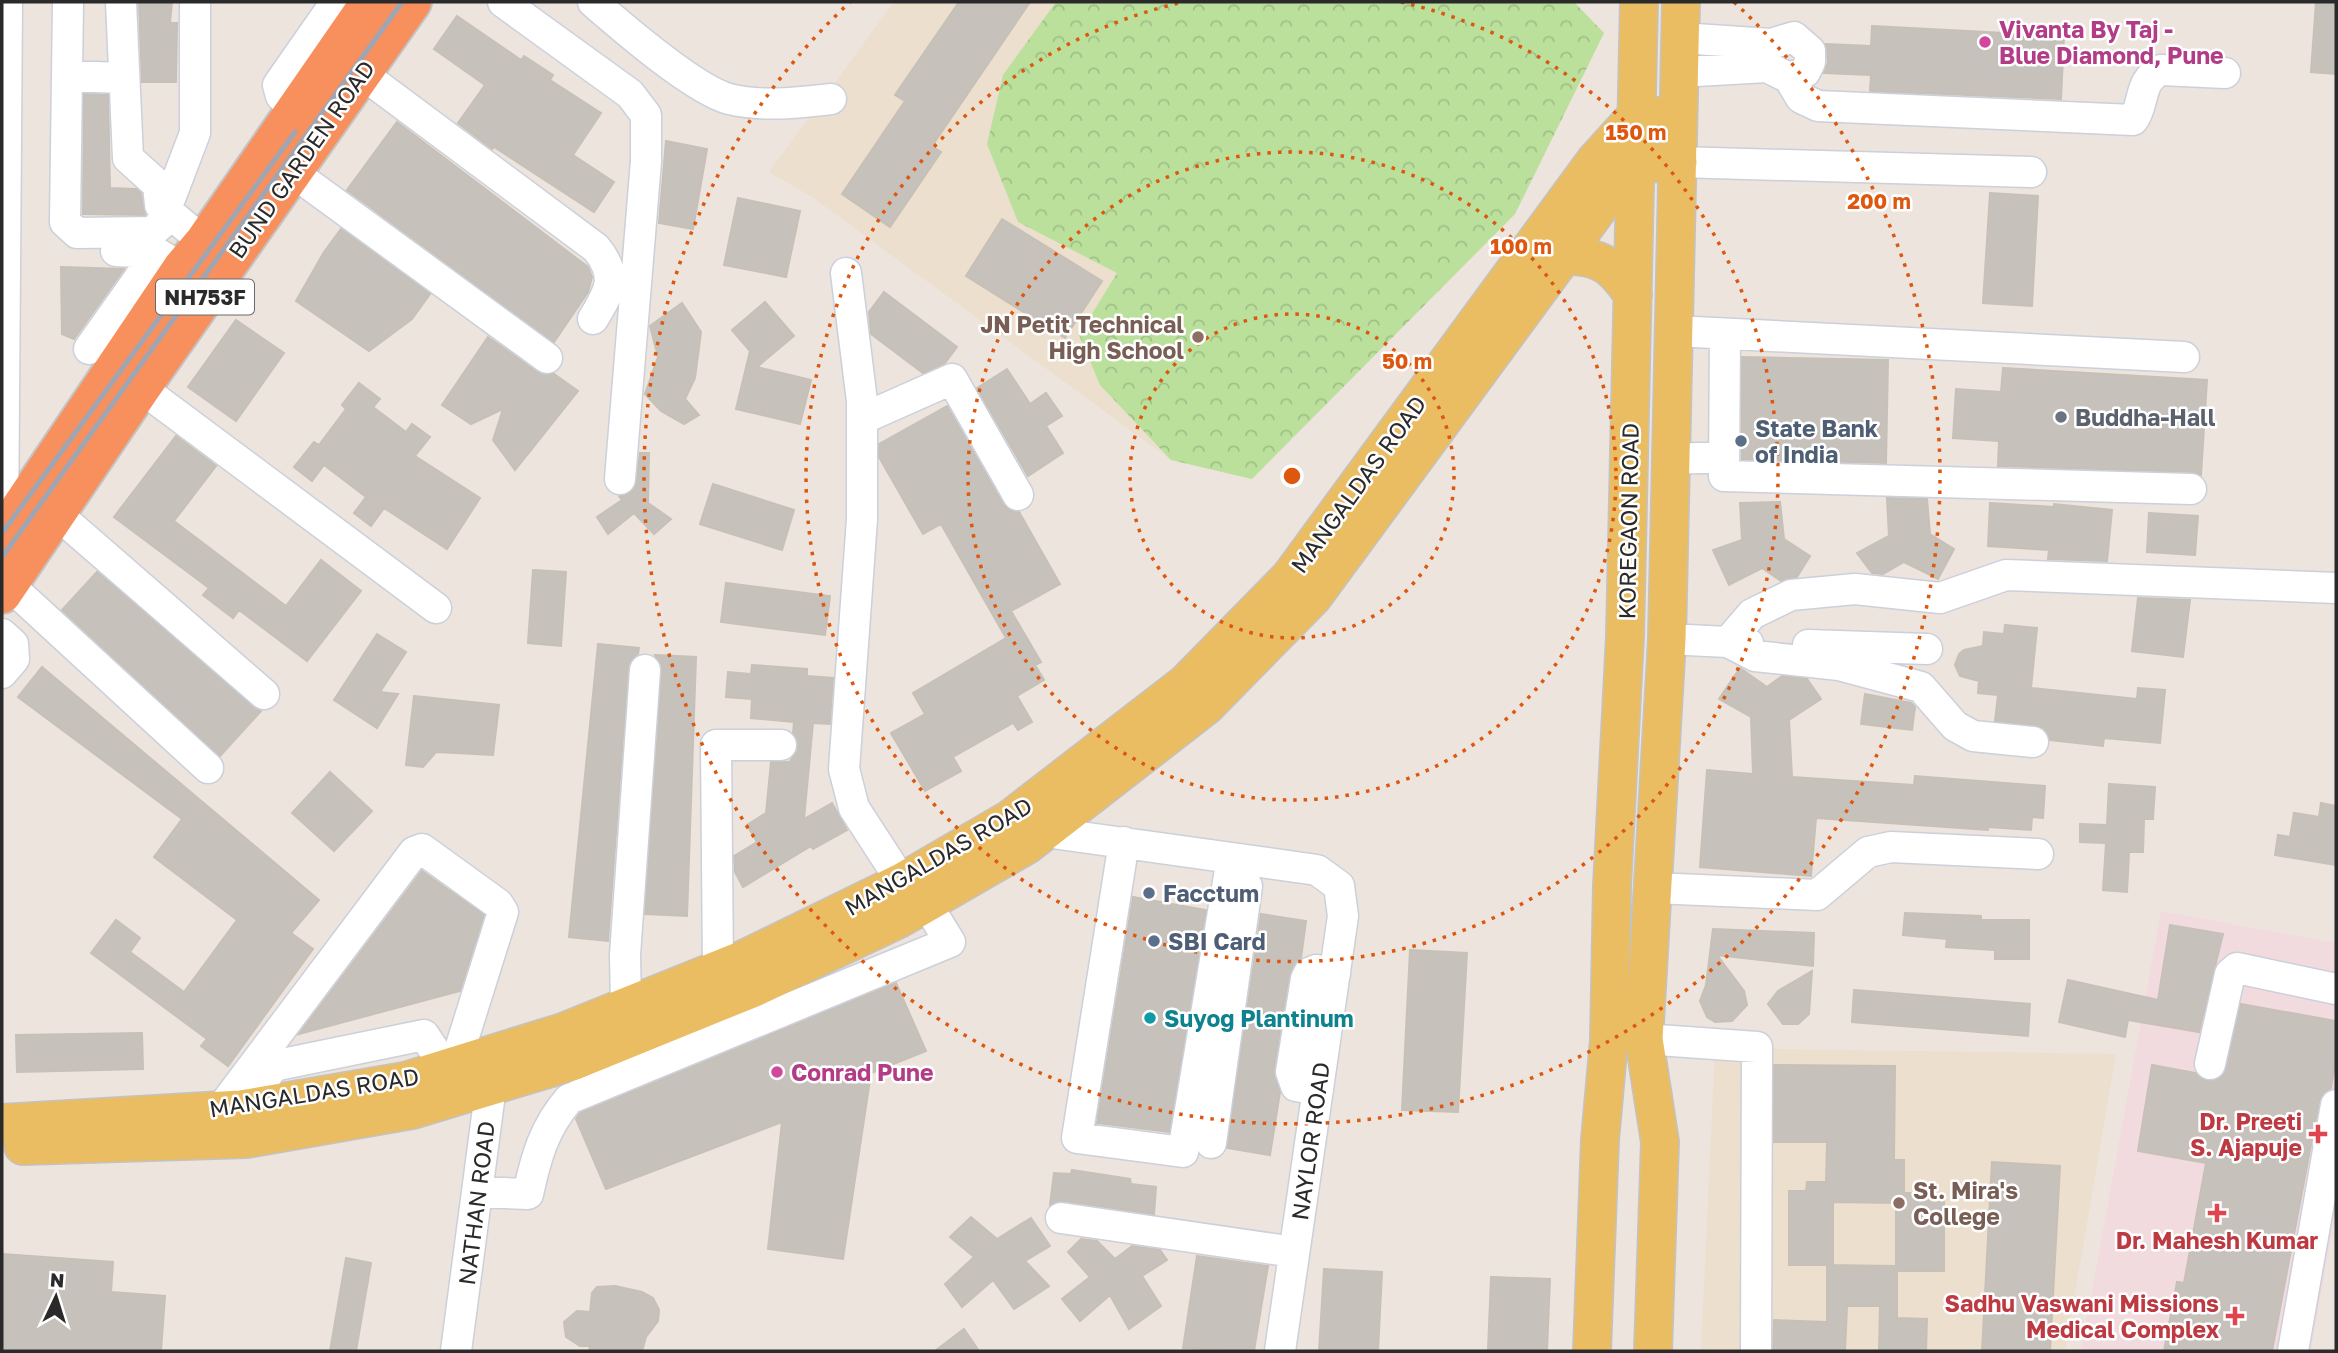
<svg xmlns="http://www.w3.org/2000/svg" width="2338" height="1353" viewBox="0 0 2338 1353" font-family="'Golos Text',sans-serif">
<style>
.education{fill:#ecdfcd}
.medical{fill:#f2dbde}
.park{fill:url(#park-crowns)}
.building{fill:#c7c1bc;stroke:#c7c0b7;stroke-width:2;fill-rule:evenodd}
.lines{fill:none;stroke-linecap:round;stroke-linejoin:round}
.minor-casing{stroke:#cbd0db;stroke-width:33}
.major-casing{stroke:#c3c3c3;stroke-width:40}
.highway-casing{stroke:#c3c3c3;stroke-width:42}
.minor{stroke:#fff;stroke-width:30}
.major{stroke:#eabd63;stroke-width:37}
.highway{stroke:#f7905d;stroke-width:38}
.rail{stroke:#a0a5b4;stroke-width:5}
.ring{fill:none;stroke:#de570e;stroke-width:3.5;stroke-dasharray:3.5 7}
.hotel-dot{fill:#d1479c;stroke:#fff;stroke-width:2.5}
.education-dot{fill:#8d6e63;stroke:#fff;stroke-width:2.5}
.worship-dot{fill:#6b7280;stroke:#fff;stroke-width:2.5}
.service-dot{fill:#5c6f8a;stroke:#fff;stroke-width:2.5}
.culture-dot{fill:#0f9aa8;stroke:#fff;stroke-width:2.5}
.health-dot{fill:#e0444e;stroke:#fff;stroke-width:2.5}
.labels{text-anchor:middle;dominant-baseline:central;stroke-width:5;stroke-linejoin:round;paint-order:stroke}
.shield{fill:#fff;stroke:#6a6a6a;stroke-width:2}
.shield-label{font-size:21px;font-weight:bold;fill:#2a2a2a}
.hotel-label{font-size:23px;font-weight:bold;fill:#b23c85;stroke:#fff;text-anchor:start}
.street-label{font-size:23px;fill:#2a2a2a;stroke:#fff}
.education-label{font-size:23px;font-weight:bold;fill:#785e54;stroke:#fff;text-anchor:end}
.worship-label{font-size:23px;font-weight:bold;fill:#5b616d;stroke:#fff;text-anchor:start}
.service-label{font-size:23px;font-weight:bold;fill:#4e5e75;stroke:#fff;text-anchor:start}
.culture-label{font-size:23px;font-weight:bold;fill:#0d838f;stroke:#fff;text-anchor:start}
.health-label{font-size:23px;font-weight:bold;fill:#be3a42;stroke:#fff;text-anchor:end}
.centre{fill:#de570e;stroke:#fff;stroke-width:3.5}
.ring-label{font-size:21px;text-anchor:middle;font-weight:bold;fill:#de570e;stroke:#fff;stroke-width:5;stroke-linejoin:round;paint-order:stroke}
</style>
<defs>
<pattern id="park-crowns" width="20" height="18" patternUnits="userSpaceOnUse" patternTransform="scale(1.75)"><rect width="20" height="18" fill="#bae09c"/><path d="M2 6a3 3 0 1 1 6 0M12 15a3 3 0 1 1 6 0" fill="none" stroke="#a0c087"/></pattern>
</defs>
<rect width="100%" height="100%" fill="#ece4dd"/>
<path class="education" d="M894,2H1574L1604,33L1515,214L1252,479L1171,460L812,197L769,172Z
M1715,1048L2116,1054L2065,1351H1701Z"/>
<path class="medical" d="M2161,911L2336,943V1210L2311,1351H2081Z"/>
<path class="park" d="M1056,2H1574L1604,33L1515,214L1252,479L1171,460L1100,385L1079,335L1117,273L1018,222L987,144L1003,75Z"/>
<path class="building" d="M139,2H172L170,23H177L176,82H142Z
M959,2H1030L932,146L941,152L890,227L842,194L905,101L895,95Z
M2316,2H2336V74L2311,72Z
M457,16L521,60L524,56L553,75L550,80L601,113L573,155L614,182L594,212L494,147L492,149L458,123L485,85L434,49Z
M1872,26L2064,36L2061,99L1870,91L1871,75L1824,73L1828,62L1826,44L1871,46Z
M84,94L108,95L110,188L136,189L141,193L145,215L83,214Z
M397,122L588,267L592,277L588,292L554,342L347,190Z
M666,141L707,149L693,229L659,223Z
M1990,193L2038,196L2032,306L1983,303Z
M738,198L800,211L786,277L724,265Z
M1002,219L1102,281L1065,338L966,276Z
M341,229L430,294L412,319L369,351L296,301L324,252Z
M61,267L124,269L74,339L62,334Z
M884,292L957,347L945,363L923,373L871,334L869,312Z
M765,302L794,336L757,367L811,380L800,424L736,409L750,351L732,330Z
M682,303L701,332L695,378L685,399L699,415L684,424L661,411L645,394L658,357L650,326Z
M236,320L284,353L236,421L188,387Z
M488,337L537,372L554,374L578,391L515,470L493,440L503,409L471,424L442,405Z
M1742,357L1888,360L1886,463L1742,459Z
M2003,368L2207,380L2201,475L2191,472L1998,466L1999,441L1953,438L1956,389L2001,392Z
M1007,369L1030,404L1046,393L1062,416L1046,426L1063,453L1028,476L977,388Z
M359,383L380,399L373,407L406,432L412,424L430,437L415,456L480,498L447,549L384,508L371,526L354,513L366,497L324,465L312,481L294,467L314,442L319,445L346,409L342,405Z
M947,406L1003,504L1010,510L1019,512L1060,584L1011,611L1041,662L1035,665L1044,680L1017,696L1032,722L1018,730L1013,723L953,757L961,771L925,791L891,733L925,714L913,693L1006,638L941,524L923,534L879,457V444Z
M176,436L216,466L174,521L286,606L321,560L361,591L307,661L239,610L233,618L203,595L209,588L114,517Z
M640,453H649L648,503L671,519L654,534L634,513L608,534L597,517L622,500L619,496L635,488Z
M713,484L794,510L782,550L700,524Z
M1887,498L1927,499L1930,534L1954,549L1938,579L1904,562L1883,574L1872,573L1857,553L1889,536Z
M1780,502L1784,539L1810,556L1797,577L1781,581L1762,568L1729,585L1713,550L1742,540L1740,503Z
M1990,503L2054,507V504L2112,510L2107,561L2048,559L2049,550L1988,546Z
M2149,513L2198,516L2195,555L2147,552Z
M533,570L566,572L561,646L528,643Z
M97,572L261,711L220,756L62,610Z
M726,583L830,596L825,635L721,622Z
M2138,598L2190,600L2183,657L2132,651Z
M2005,625L2037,628L2031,688L2137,699L2138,688L2165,690L2160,743L2104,738L2103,746L2050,740L2044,728L2035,725L1995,721L1998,695L1978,693L1979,681L1960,676L1955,665L1959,654L1964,650L1983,646L1984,632L2004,634Z
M377,634L406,652L380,692L398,694L377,728L334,700Z
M598,644L639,648L638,654L631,660L628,669L608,941L569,937Z
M655,655L696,657L687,916L645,914L662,671Z
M752,665L807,669V676L833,678L830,724L813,723L804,819L832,803L847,830L813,849L811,846L743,887L735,872L734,856L757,842L747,825L766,813L771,762H790L798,746L793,733L794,722L751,718L752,699L726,697L728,672L751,674Z
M42,667L319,900L291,933L313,949L228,1066L201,1046L207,1039L91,953L116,920L140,938L130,952L184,992L237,920L154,857L182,819L18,697Z
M1740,668L1767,687L1782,676L1807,679L1821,699L1789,720L1792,777L1914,785L1915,776L2045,786L2043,818L2032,817L2031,830L1988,827V830L1816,818L1811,876L1700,867L1707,770L1753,774L1751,717L1719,699Z
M1865,694L1911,703L1915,707L1912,730L1861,724Z
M414,696L499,705L493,755L436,752L423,767L406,765Z
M330,772L372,811L334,851L292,813Z
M2109,784L2155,787L2153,819H2144L2143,852H2129L2127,892L2103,890L2106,843L2080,842V824L2107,825Z
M2321,803L2336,806V865L2275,855L2278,835L2290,837L2294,813L2319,817Z
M422,871L484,915L460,991L299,1034Z
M1133,897L1206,910L1169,1132L1097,1123Z
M1905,913L1981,916V920H2029V959H1995V950L1946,947L1947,939L1903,935Z
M1261,914L1306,921L1301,958L1289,976L1274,1069L1280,1092L1270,1155L1227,1148Z
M2170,925L2223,934L2199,1032L2128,1020L2125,1037L2059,1022L2068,980L2158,1000Z
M1713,929L1814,933L1813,966L1717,955L1744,991L1747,1005L1732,1021L1715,1022L1707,1017L1700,1001L1706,985Z
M1410,950L1467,953L1458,1112L1402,1110Z
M1812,971L1809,1014L1798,1024H1783L1768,1004L1778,991Z
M896,983L926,1051L871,1073L843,1259L768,1249L782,1122L606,1189L576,1119L580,1113Z
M1854,990L2030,1004L2028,1036L1852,1022Z
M2241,1004L2336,1021V1057L2331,1088L2323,1093L2319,1102L2272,1351H2164L2177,1282L2184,1283L2206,1163L2138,1151L2152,1065L2195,1073L2207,1081L2222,1077Z
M142,1033L143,1069L17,1072L16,1035Z
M1774,1065L1895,1066L1894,1160H1904V1193H1919V1198H1944V1271H1897V1318L1927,1319L1926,1351H1879L1880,1306H1847L1845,1351H1773L1774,1320L1827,1322V1265H1789V1191H1806L1807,1182H1826L1827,1142H1774ZM1833,1202L1896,1203V1266L1827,1265H1833Z
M1992,1162L2060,1166L2050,1351H1982Z
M1072,1170L1130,1179L1131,1184L1156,1187L1154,1214L1064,1201L1050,1205L1054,1173L1071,1174Z
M971,1217L997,1239L1031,1218L1050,1246L1025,1261L1049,1286L1014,1309L993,1280L962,1307L945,1284L974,1257L950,1237Z
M1081,1239L1097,1241L1115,1259L1132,1246L1160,1250L1167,1260L1142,1276L1161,1306L1129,1329L1110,1295L1080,1321L1062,1299L1090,1277L1068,1252Z
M2,1254L113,1262L111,1292L165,1296L161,1351H2Z
M1197,1256L1268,1266L1254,1351L1183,1348Z
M346,1258L371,1263L356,1351H330Z
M1324,1269L1382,1272L1378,1351H1319Z
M1491,1277L1550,1279L1547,1351H1488Z
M615,1286L642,1292L653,1298L659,1310L658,1321L646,1337L642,1351H589L590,1346H580L566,1337L564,1322L577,1311L590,1312L592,1293L597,1287Z
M964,1329L979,1351H935Z"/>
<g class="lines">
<g class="minor-casing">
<path id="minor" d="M68,2L65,222L77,233L152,232L160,225L195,133V2
M121,2L128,158L158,185L160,205L204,242
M503,2L630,94L646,115V161L620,479
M593,2C622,27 693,89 729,99C762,107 797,103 831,99
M1679,72L1767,67L1789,78L1805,72L1810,62V51L1794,37L1771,44L1680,38
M361,73L596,248C619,276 610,291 593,319
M67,76L123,78
M1789,78L1801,98L1818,106L2133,120C2145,105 2138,80 2161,70L2225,73
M295,108L281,96L278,85L336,2
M1678,162L2031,172
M291,171L547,358
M116,251L157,253L182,268
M846,273L862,401V519L844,769L854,808L902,882
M1675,331L2184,357
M1725,334L1724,476L2191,489
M89,349L157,253
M141,388L436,608
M862,419L952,379L1018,495
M1672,459L1724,457
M57,514L264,694
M3,534L7,2
M9,585L208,768
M2,634L13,644L14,659L2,673
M1667,639L1748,643
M1808,645L1927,649
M2033,742L1973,736L1955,726L1921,687L1839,665L1755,656L1728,642L1752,614L1791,595L1855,589L1940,598L2006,575L2336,588
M1037,821L1045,832L1317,870L1339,886L1343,916L1280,1351
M1124,842L1077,1138L1183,1152L1232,858
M1654,888L1817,895L1868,852L1891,847L2038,854
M718,970L716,745H781
M626,1006L625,955L645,670
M1644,1039L1757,1047L1756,1351
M2210,1064L2230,974L2237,968L2336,989
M1318,1090L1296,1086L1291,1072L1306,979L1309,973L1316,970L1335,974
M256,1093L273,1066L424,1035L446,1068
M220,1110L414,852L422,849L498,904L503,912L455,1065
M1211,1143L1247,886
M477,1192L528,1194C536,1157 544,1128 569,1099L950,942L926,903
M1061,1218L1294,1252
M456,1351L491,1086L484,1067
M2293,1351L2336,1105"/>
</g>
<g class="major-casing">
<path id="major" d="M1564,256C1600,255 1613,266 1633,295
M2,1123L241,1109L405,1081L563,1032L742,960L902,882L1010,819L1186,683L1290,577L1595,161L1636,116H1678
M23,1146L246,1139L412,1110L574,1061L754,988L899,919L1027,845L1206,706L1313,597L1620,179L1636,164L1678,162
M1592,1351L1600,1140L1609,1040L1612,886L1625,637L1639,2
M1653,1351L1660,1142L1644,1039L1667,639L1681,2"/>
</g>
<g class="highway-casing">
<path id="highway" d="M2,535L182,268L204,242L370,2
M2,594L141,388L412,2"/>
</g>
<use href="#minor" class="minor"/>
<use href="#major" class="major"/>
<use href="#highway" class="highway"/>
<path class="rail" d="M2,533L295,132
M2,557L402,2"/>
</g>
<g class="ring">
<circle cx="1292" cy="476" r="162"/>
<circle cx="1292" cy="476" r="324"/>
<path d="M1401 2A486 486 0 1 1 1183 2"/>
<path d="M1734 2A648 648 0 1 1 850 2"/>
</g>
<g class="hotel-dot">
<circle cx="1985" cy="42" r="7"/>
<circle cx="777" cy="1072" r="7"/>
</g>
<g class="education-dot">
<circle cx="1198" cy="337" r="7"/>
<circle cx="1899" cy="1203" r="7"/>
</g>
<circle class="worship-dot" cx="2061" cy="417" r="7"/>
<g class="service-dot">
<circle cx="1741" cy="441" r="7"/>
<circle cx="1149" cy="893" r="7"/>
<circle cx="1154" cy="941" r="7"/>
</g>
<circle class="culture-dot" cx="1150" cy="1018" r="7"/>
<g class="health-dot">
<path d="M2314.5 1123.5h7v7h7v7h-7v7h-7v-7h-7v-7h7z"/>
<path d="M2213.5 1202.5h7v7h7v7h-7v7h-7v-7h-7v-7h7z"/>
<path d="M2231.5 1305.5h7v7h7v7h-7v7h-7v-7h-7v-7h7z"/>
</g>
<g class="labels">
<rect class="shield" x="156" y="279.5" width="98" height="35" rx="5"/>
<g class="shield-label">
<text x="205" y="297">NH753F</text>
</g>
<g class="hotel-label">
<text x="1999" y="29">Vivanta By Taj -<tspan x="1999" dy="26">Blue Diamond, Pune</tspan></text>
<text x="791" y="1072">Conrad Pune</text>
</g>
<g class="street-label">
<text transform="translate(301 159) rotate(-55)">BUND GARDEN ROAD</text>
<text transform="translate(1358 484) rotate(-54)">MANGALDAS ROAD</text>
<text transform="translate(1628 521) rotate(-89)">KOREGAON ROAD</text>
<text transform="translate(938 856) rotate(-30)">MANGALDAS ROAD</text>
<text transform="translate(314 1092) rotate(-9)">MANGALDAS ROAD</text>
<text transform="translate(1310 1141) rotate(-82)">NAYLOR ROAD</text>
<text transform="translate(476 1203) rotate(-83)">NATHAN ROAD</text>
</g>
<g class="education-label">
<text x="1184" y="324">JN Petit Technical<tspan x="1184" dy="26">High School</tspan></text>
<text x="1913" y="1190" text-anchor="start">St. Mira's<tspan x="1913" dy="26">College</tspan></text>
</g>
<g class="worship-label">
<text x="2075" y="417">Buddha-Hall</text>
</g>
<g class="service-label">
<text x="1755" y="428">State Bank<tspan x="1755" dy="26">of India</tspan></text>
<text x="1163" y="893">Facctum</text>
<text x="1168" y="941">SBI Card</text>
</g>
<g class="culture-label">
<text x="1164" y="1018">Suyog Plantinum</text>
</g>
<g class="health-label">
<text x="2302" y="1121">Dr. Preeti<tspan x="2302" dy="26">S. Ajapuje</tspan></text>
<text x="2217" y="1240" text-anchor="middle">Dr. Mahesh Kumar</text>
<text x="2219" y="1303">Sadhu Vaswani Missions<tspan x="2219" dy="26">Medical Complex</tspan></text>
</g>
</g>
<circle cx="1292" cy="476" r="10" class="centre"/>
<g class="ring-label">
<text x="1636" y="140">150 m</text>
<text x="1879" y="209">200 m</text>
<text x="1521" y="254">100 m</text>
<text x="1407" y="369">50 m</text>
</g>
<rect width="2338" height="1353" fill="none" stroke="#2a2a2a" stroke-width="7"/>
<g transform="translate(56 1297) rotate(4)" stroke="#ffffff" stroke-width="5" paint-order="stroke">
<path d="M0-5L12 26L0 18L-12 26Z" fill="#2a2a2a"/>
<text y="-10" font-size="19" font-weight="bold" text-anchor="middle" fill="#2a2a2a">N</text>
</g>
</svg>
